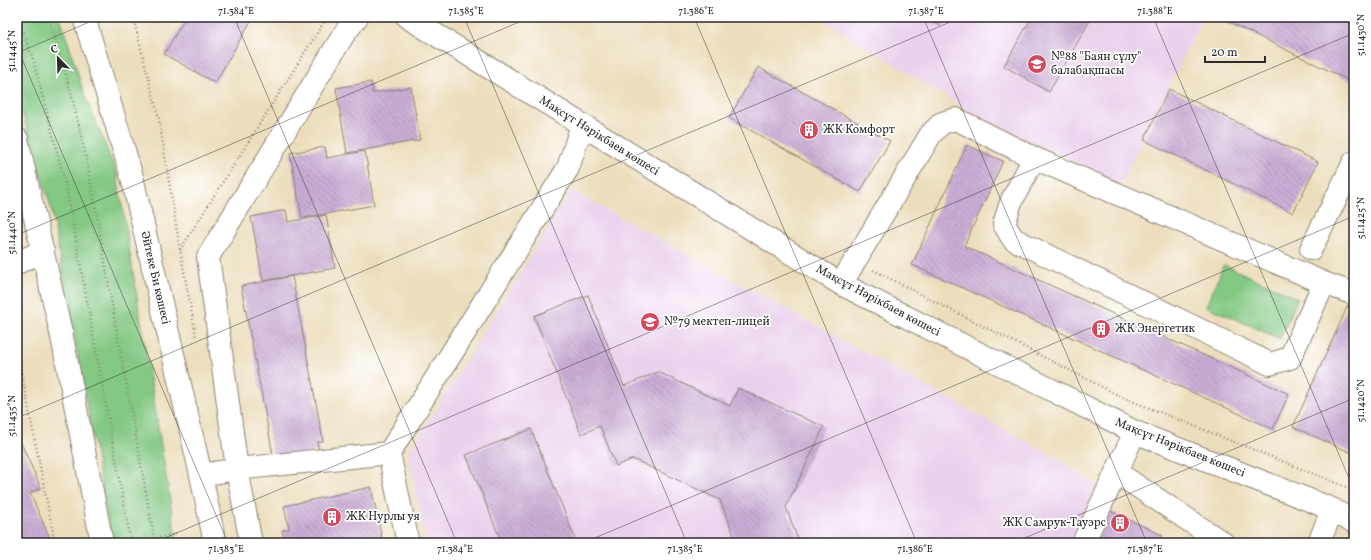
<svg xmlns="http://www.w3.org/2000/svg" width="1371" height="560" viewBox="0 0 1371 560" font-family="Vollkorn,serif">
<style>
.built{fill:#ead1ec}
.grass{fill:#83c883;stroke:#577a57}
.building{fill:url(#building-back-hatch)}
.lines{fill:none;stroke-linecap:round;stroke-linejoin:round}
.minor-casing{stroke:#8c8474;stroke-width:24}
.path{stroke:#8c8474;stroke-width:2.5;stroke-dasharray:1 3;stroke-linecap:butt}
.minor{stroke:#fff;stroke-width:22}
.ticks{fill:none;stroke:#2b2b2b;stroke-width:1;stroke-opacity:0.45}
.labels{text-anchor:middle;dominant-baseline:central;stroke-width:3.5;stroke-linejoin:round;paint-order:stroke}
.poi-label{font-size:12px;fill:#2b2b2b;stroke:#fff;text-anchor:start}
.street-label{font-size:12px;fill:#2b2b2b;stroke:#fff}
.neatline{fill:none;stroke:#2b2b2b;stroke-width:1.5}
.ticks-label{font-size:10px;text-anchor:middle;fill:#2b2b2b}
</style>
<defs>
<pattern id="building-back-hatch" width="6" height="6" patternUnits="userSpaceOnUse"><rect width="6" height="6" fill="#cbaed6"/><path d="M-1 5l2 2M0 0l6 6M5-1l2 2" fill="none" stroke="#a58eae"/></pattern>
</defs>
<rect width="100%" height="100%" fill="#fff"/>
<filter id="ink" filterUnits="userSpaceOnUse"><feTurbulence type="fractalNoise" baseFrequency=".025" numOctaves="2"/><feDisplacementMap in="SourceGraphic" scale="8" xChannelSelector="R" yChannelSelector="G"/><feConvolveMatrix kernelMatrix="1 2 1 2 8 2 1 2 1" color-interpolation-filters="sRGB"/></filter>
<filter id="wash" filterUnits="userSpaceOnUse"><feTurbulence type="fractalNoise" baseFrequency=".012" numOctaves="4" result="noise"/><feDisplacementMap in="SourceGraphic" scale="16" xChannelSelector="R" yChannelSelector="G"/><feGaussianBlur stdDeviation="0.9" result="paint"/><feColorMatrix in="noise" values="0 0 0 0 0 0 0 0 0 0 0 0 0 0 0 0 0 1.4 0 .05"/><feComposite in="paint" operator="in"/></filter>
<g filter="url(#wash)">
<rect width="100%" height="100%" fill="#ecdebc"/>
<path class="built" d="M819,17H1203L1121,184L969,111Z
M571,190L1061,461L1098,487L1073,543H426L408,454Z"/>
<path class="grass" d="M17,17H60L84,93L117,174L177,543H112L51,208L17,96Z
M1224,265L1298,298L1280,339L1206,306Z"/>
<g id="blocks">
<path class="building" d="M186,17H248L252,19L215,83L164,54Z
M924,17H945L940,26Z
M1032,17H1092L1049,92L1004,66Z
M1219,17H1339L1354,25V73L1350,81Z
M758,67L890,141L860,192L729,118Z
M371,82L373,93L411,87L420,140L347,153L336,88Z
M1169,89L1318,162L1293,213L1144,140Z
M967,145L1003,161L964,246L1289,394L1273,429L912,265Z
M325,147L327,158L365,151L374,205L302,218L290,153Z
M286,210L288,222L326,215L335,268L263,281L251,217Z
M292,276L323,441L317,442L319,451L274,460L241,286Z
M588,295L624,386L658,372L730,406L738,388L824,427L786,507L799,543H737L720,500L633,459L616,466L600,426L581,434L534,316Z
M1349,303L1354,305V454L1293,427Z
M531,429L577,543H502L466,455Z
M17,434L41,488L30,493L52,543H17Z
M371,487L383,543H285L282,530L289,529L284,506Z
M1110,511L1162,535L1159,543H1095Z"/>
</g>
</g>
<g filter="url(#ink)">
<use href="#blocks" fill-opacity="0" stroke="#8c8474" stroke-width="1"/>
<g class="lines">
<g class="minor-casing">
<path id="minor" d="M84,17L132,177L201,475L215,543
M407,17L841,284L1135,432L1332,509L1354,522
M17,139L62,337L102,543
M1034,158L1011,202L1004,224L1013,239L1270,364L1290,358L1324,283
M1311,249L1354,162
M17,263L43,251
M841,284L931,134L942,123L956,119L1034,158L1324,283L1354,294
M1116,472L1223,543
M201,475L237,469L389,453
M251,543L237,469L208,257L344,34L357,17
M408,543L389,453L568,168L582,125
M1083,543L1135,432
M1319,543L1332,509"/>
</g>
<path class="path" d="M17,17L33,59L66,186L131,543
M47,17C79,104 94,196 109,287C124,373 140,458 155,543
M133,17L159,119L180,250L196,336
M180,250L326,19
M873,270L1122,397L1354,490
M17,349L55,543
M136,543L176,534"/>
<use href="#minor" class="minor"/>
</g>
</g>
<path class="ticks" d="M234,17L457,543M464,17L687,543M694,17L917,543M923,17L1147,543M1153,17L1354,490M17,47L228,543M17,53L101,17M17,235L531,17M17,418L962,17M153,543L1354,33M583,543L1354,216M1013,543L1354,398"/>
<defs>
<g id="school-disc" transform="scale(1)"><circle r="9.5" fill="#d1495b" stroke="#fff"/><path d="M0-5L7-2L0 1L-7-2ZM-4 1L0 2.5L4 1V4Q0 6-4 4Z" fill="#fff"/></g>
<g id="building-disc" transform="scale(1)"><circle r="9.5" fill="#d1495b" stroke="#fff"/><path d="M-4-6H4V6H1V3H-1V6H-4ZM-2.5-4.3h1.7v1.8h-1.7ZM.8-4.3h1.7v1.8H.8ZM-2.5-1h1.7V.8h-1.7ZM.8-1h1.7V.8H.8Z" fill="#fff"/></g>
</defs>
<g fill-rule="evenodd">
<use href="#school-disc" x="1037" y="64"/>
<use href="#building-disc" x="809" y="130"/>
<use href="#school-disc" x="650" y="322"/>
<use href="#building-disc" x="1101" y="329"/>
<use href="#building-disc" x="332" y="517"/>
<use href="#building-disc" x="1120" y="523"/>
</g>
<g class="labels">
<g class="poi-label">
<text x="1051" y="57">№88 "Баян сұлу"<tspan x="1051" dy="14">балабақшасы</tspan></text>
<text x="823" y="130">ЖК Комфорт</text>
<text x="664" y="322">№79 мектеп-лицей</text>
<text x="1115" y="329">ЖК Энергетик</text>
<text x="346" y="517">ЖК Нурлы уя</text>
<text x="1106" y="523" text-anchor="end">ЖК Самрук-Тауэрс</text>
</g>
<g class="street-label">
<text transform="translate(599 136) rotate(32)">Мақсұт Нәрікбаев көшесі</text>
<text transform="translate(155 278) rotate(77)">Әйтеке Би көшесі</text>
<text transform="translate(878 301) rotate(28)">Мақсұт Нәрікбаев көшесі</text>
<text transform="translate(1180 448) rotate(22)">Мақсұт Нәрікбаев көшесі</text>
</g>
</g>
<rect width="1371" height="560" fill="none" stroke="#fff" stroke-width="44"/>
<g transform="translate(58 58) rotate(337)" stroke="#ffffff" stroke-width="3" paint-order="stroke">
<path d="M0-3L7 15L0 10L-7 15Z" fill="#2b2b2b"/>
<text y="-6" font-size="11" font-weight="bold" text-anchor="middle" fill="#2b2b2b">С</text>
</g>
<path d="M1205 56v6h60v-6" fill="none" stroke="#2b2b2b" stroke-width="2"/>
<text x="1211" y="56" font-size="12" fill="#2b2b2b" stroke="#ffffff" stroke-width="3" paint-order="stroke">20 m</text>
<rect x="22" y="22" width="1327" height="516" class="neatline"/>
<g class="ticks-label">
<text x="236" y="14">71.384°E</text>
<text x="466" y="14">71.385°E</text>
<text x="696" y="14">71.386°E</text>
<text x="926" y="14">71.387°E</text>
<text x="1155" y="14">71.388°E</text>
<text transform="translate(1360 35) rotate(-90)" y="4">51.1430°N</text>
<text transform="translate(11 51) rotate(-90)" y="4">51.1445°N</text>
<text transform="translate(1360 218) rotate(-90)" y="4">51.1425°N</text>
<text transform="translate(11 233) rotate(-90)" y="4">51.1440°N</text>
<text transform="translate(1360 401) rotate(-90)" y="4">51.1420°N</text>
<text transform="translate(11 416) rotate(-90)" y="4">51.1435°N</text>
<text x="226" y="552">71.383°E</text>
<text x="455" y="552">71.384°E</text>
<text x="685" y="552">71.385°E</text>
<text x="915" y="552">71.386°E</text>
<text x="1145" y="552">71.387°E</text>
</g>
</svg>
